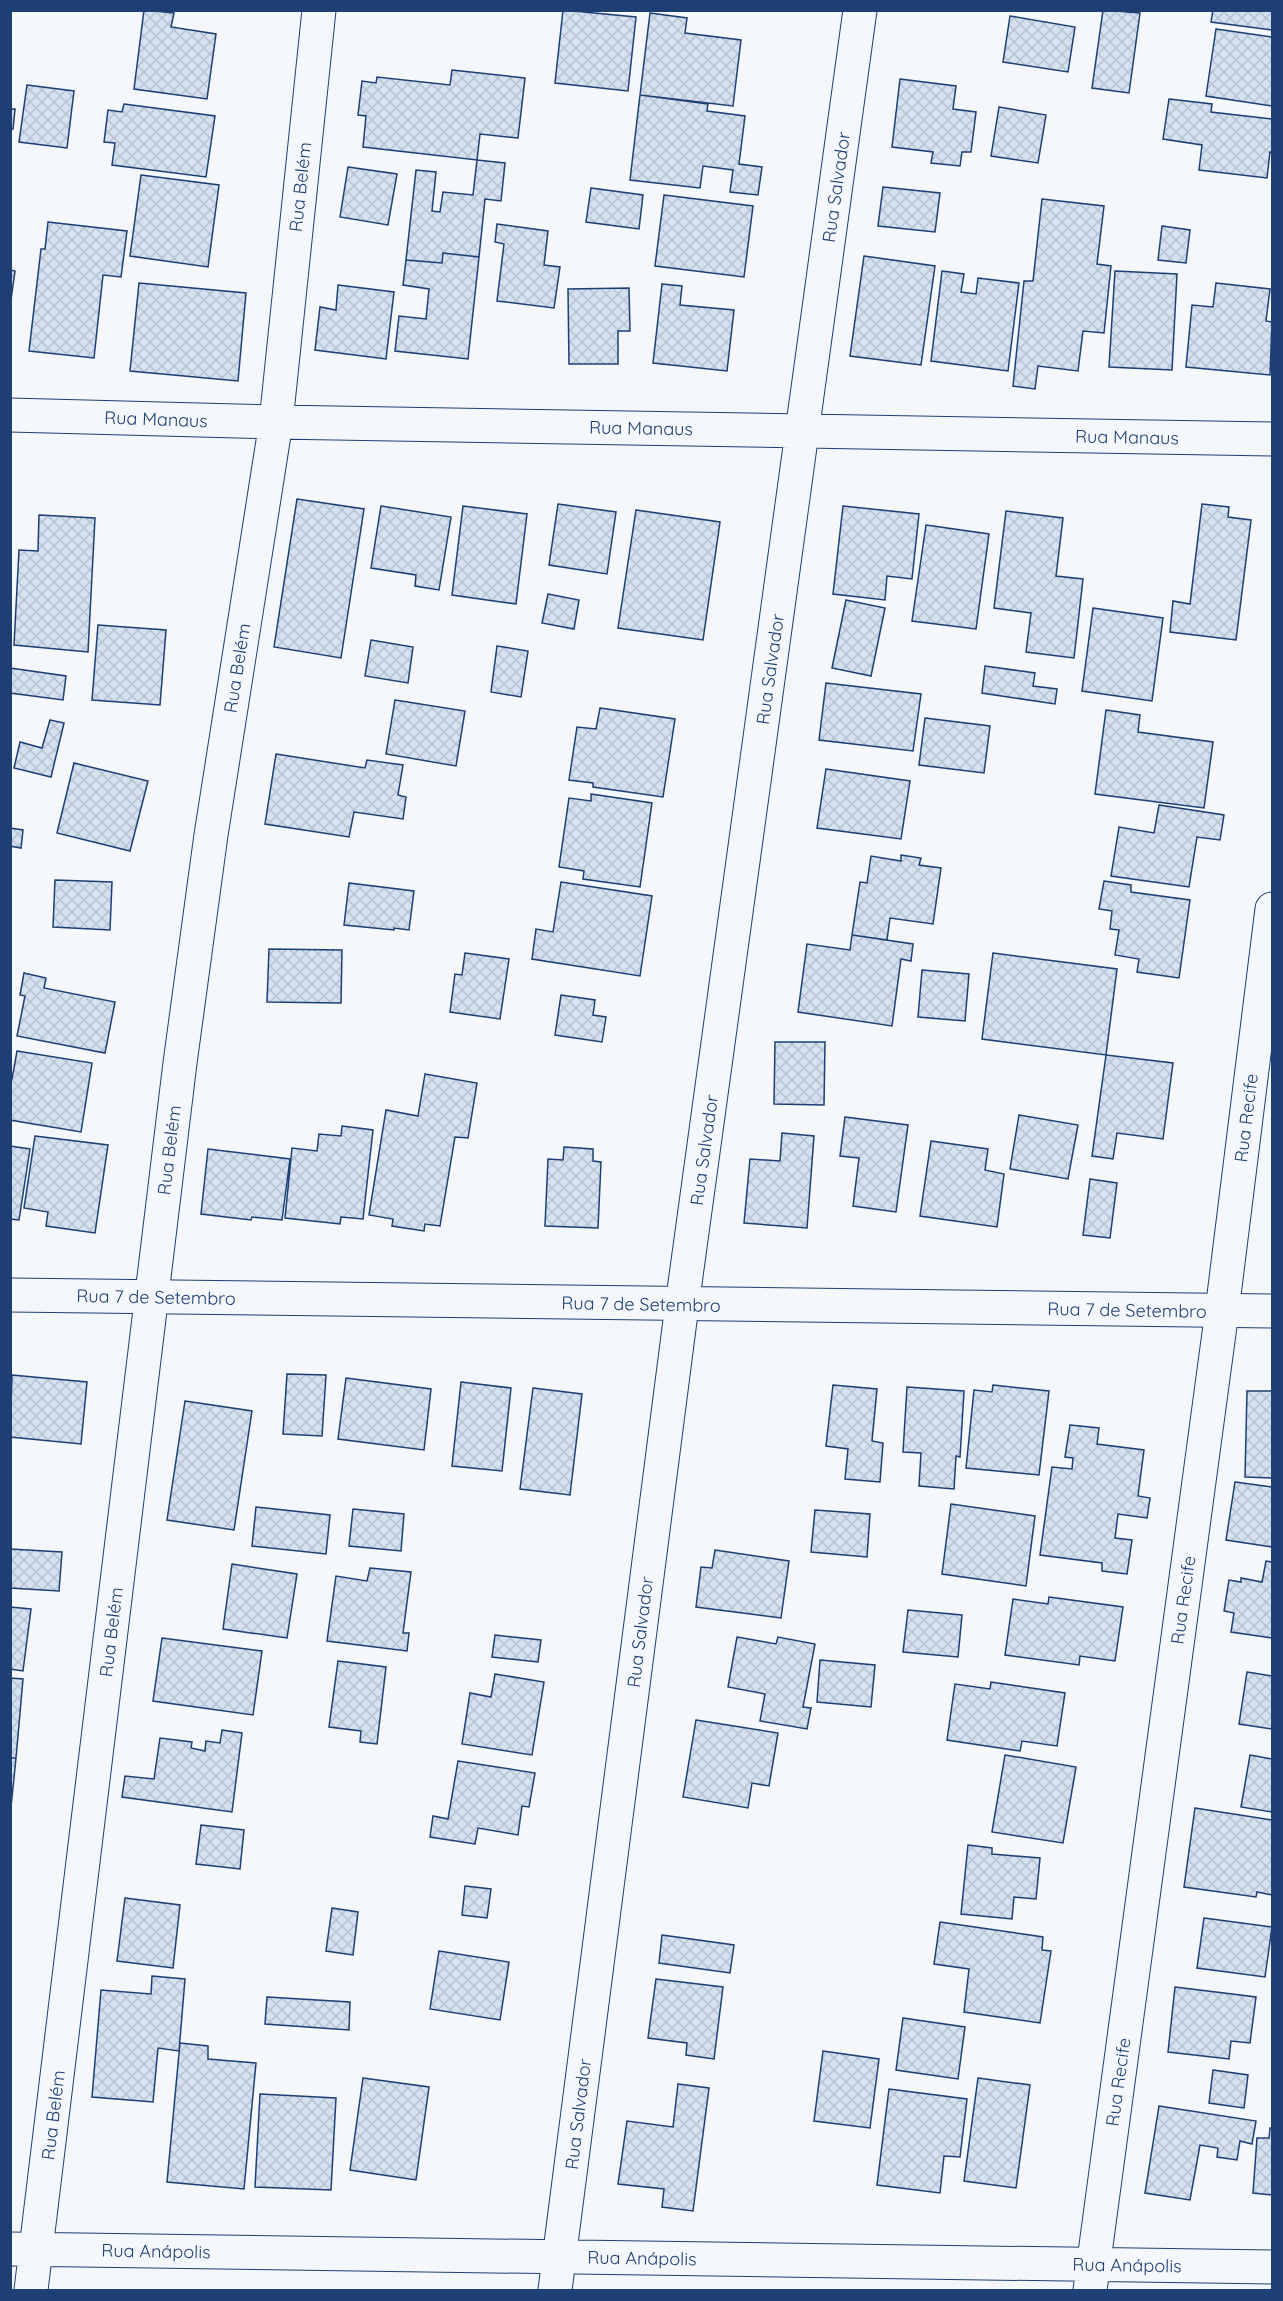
<svg xmlns="http://www.w3.org/2000/svg" width="1283" height="2301" viewBox="0 0 1283 2301" font-family="Quicksand,sans-serif">
<style>
.building{fill:url(#building-cross-hatch);stroke:#1d3f73;stroke-width:1.5}
.lines{fill:none;stroke-linecap:round;stroke-linejoin:round}
.minor-casing{stroke:#1d3f73;stroke-width:35}
.tertiary-casing{stroke:#1d3f73;stroke-width:35}
.minor{stroke:#f4f7fb;stroke-width:33}
.tertiary{stroke:#f4f7fb;stroke-width:33}
.labels{text-anchor:middle;dominant-baseline:central;stroke-width:4.5;stroke-linejoin:round;paint-order:stroke}
.street-label{font-size:18px;fill:#1d3f73;stroke:#f4f7fb}
</style>
<defs>
<pattern id="building-cross-hatch" width="8" height="8" patternUnits="userSpaceOnUse" patternTransform="scale(1.5)"><rect width="8" height="8" fill="#d5e0f0"/><path d="M0 0l8 8M0 8l8-8" fill="none" stroke="#b6c1d1"/></pattern>
</defs>
<rect width="100%" height="100%" fill="#f4f7fb"/>
<path class="building" d="M144,10L174,13L171,27L216,34L207,99L134,89Z
M563,10L636,17L628,91L555,83Z
M1103,10L1140,13L1129,93L1092,88Z
M1213,10H1272V30L1211,22Z
M650,13L687,18L685,33L741,40L733,106L640,95Z
M1010,16L1075,27L1068,72L1003,62Z
M1216,29L1272,37V106L1206,96Z
M452,70L525,78L518,138L480,134L477,160L363,147L366,116L358,115L362,81L376,83L377,77L450,85Z
M900,79L956,86L953,109L976,112L971,152H962L960,166L931,163L933,152L892,147Z
M27,85L74,91L67,148L19,142Z
M640,95L708,104L707,111L745,116L739,164L762,167L758,195L730,192L733,170L703,166L700,188L630,180Z
M1169,99L1212,104L1211,112L1272,119V153L1270,152L1267,178L1199,170L1202,145L1163,139Z
M124,104L215,116L206,177L112,165L115,143L104,142L108,110L122,112Z
M999,107L1046,115L1038,163L991,156Z
M10,109H15L13,129H10Z
M477,160L505,163L501,201L485,199L479,257L443,253L442,263L406,260L416,170L436,172L432,211L440,212L443,192L473,195Z
M348,167L397,174L388,225L340,217Z
M141,175L219,185L208,267L130,256Z
M883,187L940,193L935,232L878,226Z
M591,188L643,195L639,229L586,222Z
M664,195L753,206L744,277L655,266Z
M1042,199L1104,206L1097,264L1111,266L1104,333L1083,331L1078,371L1038,366L1035,389L1013,386L1024,281H1033Z
M48,222L127,231L121,277L103,275L94,358L29,351L41,249H45Z
M497,224L548,231L544,265L560,267L554,308L497,301L504,244L495,242Z
M1162,226L1190,230L1186,263L1158,260Z
M443,253L479,257L468,359L395,351L399,316L426,319L429,289L403,285L406,260L442,263Z
M864,256L935,266L921,365L850,356Z
M10,270L15,271L10,307Z
M942,271L964,274L961,292L976,294L978,278L1019,283L1008,371L931,361Z
M1115,271L1177,274L1172,370L1109,367Z
M139,283L246,293L238,381L130,371Z
M1216,283L1270,289L1266,321L1272,322L1270,375L1186,367L1192,305L1213,307Z
M662,284L682,286L680,305L734,310L727,371L653,363Z
M338,285L394,292L386,359L315,350L320,307L336,310Z
M629,288L630,331H618V364H569L568,289Z
M297,499L364,509L341,658L274,647Z
M558,504L616,512L607,574L549,565Z
M1202,504L1229,507L1228,517L1251,520L1236,640L1170,632L1173,601L1190,604Z
M381,506L451,517L439,590L415,586L416,575L371,568Z
M463,506L527,514L516,604L452,595Z
M843,506L919,514L912,579L887,576L885,600L833,594Z
M636,510L720,522L703,640L618,628Z
M1006,511L1063,518L1056,576L1083,579L1074,658L1026,652L1031,613L994,608Z
M39,515L95,518L88,652L14,645L19,550L38,551Z
M926,525L989,534L976,629L912,621Z
M548,594L579,600L574,629L542,623Z
M846,600L885,608L871,676L832,668Z
M1093,608L1163,618L1152,701L1082,691Z
M98,625L166,630L160,705L92,700Z
M371,640L413,647L408,683L365,676Z
M497,646L528,651L521,697L491,692Z
M985,666L1035,673L1033,686L1057,689L1055,704L982,693Z
M10,668L66,676L63,700L10,693Z
M826,683L921,694L913,751L819,740Z
M395,700L465,711L456,766L386,754Z
M600,708L675,719L663,797L593,787V783L569,780L577,727L596,729Z
M1106,710L1140,715L1138,732L1213,742L1204,808L1095,794Z
M925,718L990,726L984,773L919,765Z
M50,720L64,723L51,777L14,768L20,742L42,748Z
M276,754L365,768L367,760L403,765L398,795L406,797L403,819L354,812L349,837L265,824Z
M74,763L148,781L130,851L57,833Z
M826,769L910,781L901,839L817,828Z
M591,794L652,803L640,887L583,879L584,871L559,867L569,798L591,801Z
M1159,805L1224,815L1220,840L1197,837L1189,887L1111,876L1119,827L1154,833Z
M10,828L23,830L21,848L10,846Z
M901,855L921,858L919,865L941,868L933,924L890,918L887,940L852,935L860,882L867,883L871,856L901,861Z
M55,880L112,882L110,930L53,927Z
M1104,881L1131,885V892L1190,900L1179,978L1137,972L1139,959L1115,955L1119,930L1110,929L1112,911L1099,909Z
M561,882L652,896L640,976L532,959L536,929L553,932Z
M349,883L414,891L409,930L394,928V930L344,925Z
M852,935L913,944L911,961L901,959L892,1026L798,1012L807,944L850,950Z
M269,949L342,950L341,1003L267,1002Z
M465,953L509,959L500,1019L450,1012L455,974L462,975Z
M993,953L1117,969L1106,1055L982,1039Z
M922,970L969,974L965,1021L918,1017Z
M24,973L46,978L44,988L115,1002L105,1053L17,1036L25,996L20,995Z
M561,995L595,1000L593,1015L606,1017L602,1042L555,1035Z
M775,1042H825L824,1105L774,1104Z
M17,1051L92,1063L81,1132L10,1120V1079H12Z
M1106,1055L1173,1063L1163,1139L1117,1133L1113,1159L1092,1156Z
M425,1074L477,1083L468,1138L455,1137L440,1226L425,1224L424,1231L392,1226L393,1219L369,1215L386,1110L418,1116Z
M1019,1115L1078,1125L1068,1179L1010,1169Z
M845,1117L908,1125L896,1212L853,1206L859,1158L840,1156Z
M342,1126L373,1130L363,1219L341,1217L340,1224L285,1218L292,1148L317,1151L319,1134L341,1136Z
M782,1133L814,1136L807,1228L744,1223L750,1159L780,1161Z
M35,1136L108,1145L95,1233L46,1226L48,1212L24,1208Z
M931,1141L988,1149L985,1170L1004,1174L997,1227L920,1216Z
M10,1146L30,1149L19,1220L10,1219Z
M564,1147L593,1149V1161L601,1162L598,1228L545,1226L548,1159L563,1160Z
M208,1149L290,1159L282,1220L252,1217L251,1220L201,1214Z
M1090,1179L1117,1183L1110,1238L1083,1235Z
M287,1374L326,1375L322,1436L283,1434Z
M12,1375L87,1382L81,1444L10,1437Z
M346,1378L431,1389L424,1450L338,1439Z
M461,1382L511,1388L502,1471L452,1466Z
M833,1385L877,1389L872,1441L883,1443L880,1482L845,1479L848,1449L826,1446Z
M993,1385L1049,1391L1039,1475L966,1468L974,1390L992,1392Z
M907,1387L964,1391L960,1457L956,1456L954,1489L919,1486L921,1453L903,1452Z
M533,1388L582,1394L570,1495L520,1489Z
M1247,1391H1272V1478L1245,1477Z
M185,1401L252,1411L234,1530L167,1520Z
M1070,1425L1099,1428L1097,1444L1144,1450L1138,1496L1150,1498L1147,1518L1118,1514L1115,1538L1132,1540L1127,1574L1102,1571V1563L1040,1555L1052,1467L1072,1469L1073,1458L1065,1457Z
M1235,1482L1272,1487V1547L1226,1540Z
M951,1504L1035,1516L1026,1586L942,1574Z
M256,1507L330,1515L326,1554L252,1546Z
M353,1509L404,1514L401,1551L349,1546Z
M815,1510L870,1514L867,1557L811,1552Z
M10,1549L62,1552L59,1591L10,1588Z
M715,1550L789,1561L781,1618L696,1607L701,1567L712,1568Z
M1266,1561L1272,1562V1638L1231,1632L1234,1613L1224,1611L1229,1580L1241,1582V1578L1262,1582Z
M232,1564L297,1574L287,1638L223,1629Z
M370,1568L411,1572L403,1633H409L407,1651L327,1641L336,1576L367,1581Z
M1049,1597L1123,1607L1115,1661L1080,1656L1079,1665L1005,1655L1013,1599L1048,1604Z
M10,1607L31,1609L23,1671L10,1669Z
M908,1610L962,1615L958,1657L903,1652Z
M495,1635L541,1640L538,1662L492,1657Z
M737,1637L776,1644L778,1637L815,1644L803,1707L811,1708L807,1729L760,1721L765,1694L728,1687Z
M162,1638L262,1651L253,1715L153,1701Z
M820,1660L875,1665L871,1707L817,1702Z
M338,1661L386,1667L377,1744L360,1742L361,1731L329,1727Z
M1247,1672L1272,1676V1729L1239,1724Z
M495,1674L544,1682L532,1755L462,1744L470,1693L491,1697Z
M10,1678L23,1679L16,1758H10Z
M991,1682L1065,1693L1057,1746L1022,1741L1020,1751L947,1740L955,1684L990,1689Z
M696,1720L778,1733L769,1786L752,1783L748,1808L683,1797Z
M222,1730L242,1733L232,1812L122,1797L125,1776L154,1779L160,1738L192,1742L191,1748L205,1751L206,1741L220,1743Z
M1005,1755L1076,1767L1063,1843L992,1832Z
M1250,1755L1272,1759V1812L1241,1807Z
M10,1758H16L10,1817Z
M458,1761L535,1773L529,1807L522,1806L518,1835L478,1828L475,1844L430,1837L433,1816L448,1819Z
M1195,1808L1272,1820V1895L1257,1892L1256,1897L1184,1887Z
M201,1825L244,1830L240,1869L196,1864Z
M968,1845L992,1848V1854L1040,1858L1036,1899L1014,1897L1012,1919L961,1914Z
M465,1886L491,1889L487,1918L462,1915Z
M125,1898L180,1905L173,1968L117,1961Z
M332,1908L358,1912L353,1955L326,1951Z
M1204,1918L1272,1927L1265,1977L1197,1968Z
M940,1922L1043,1937L1042,1950L1051,1951L1040,2023L964,2012L969,1969L934,1964Z
M662,1935L734,1945L730,1973L659,1963Z
M439,1951L509,1962L500,2020L430,2009Z
M152,1976L185,1979L179,2051L158,2048L153,2102L92,2097L101,1990L151,1994Z
M656,1979L723,1987L714,2059L686,2055L687,2043L648,2038Z
M1175,1987L1256,1997L1250,2043L1231,2041L1229,2059L1168,2052Z
M267,1997L350,2002L349,2030L265,2024Z
M903,2018L965,2027L958,2079L896,2070Z
M180,2043L208,2046V2059L256,2063L244,2189L167,2182Z
M823,2051L879,2059L870,2128L814,2121Z
M1213,2070L1248,2075L1244,2108L1209,2103Z
M363,2078L429,2087L416,2180L350,2170Z
M978,2078L1030,2085L1016,2188L964,2181Z
M678,2084L709,2088L693,2211L662,2207L664,2189L618,2184L627,2121L673,2127Z
M889,2089L967,2099L960,2157L944,2156L940,2193L877,2185Z
M260,2094L336,2098L331,2190L255,2187Z
M1159,2106L1256,2121L1252,2144L1240,2141L1237,2160L1217,2157L1218,2148L1200,2145L1190,2200L1145,2193Z
M1270,2128H1272V2195L1253,2193L1257,2138H1269Z"/>
<g class="lines">
<g class="minor-casing">
<path id="minor" d="M10,415L276,422L1272,439
M10,2249L1272,2267
M31,2290L180,1063L211,835L276,422L319,10
M555,2290L682,1305L860,10
M1090,2290L1222,1311L1272,909"/>
</g>
<g class="tertiary-casing">
<path id="tertiary" d="M10,1295L1272,1311"/>
</g>
<use href="#minor" class="minor"/>
<use href="#tertiary" class="tertiary"/>
</g>
<g class="labels">
<g class="street-label">
<text transform="translate(300 187) rotate(-84)">Rua Belém</text>
<text transform="translate(836 187) rotate(-82)">Rua Salvador</text>
<text transform="translate(156 419) rotate(2)">Rua Manaus</text>
<text transform="translate(641 428) rotate(1)">Rua Manaus</text>
<text transform="translate(1127 437) rotate(1)">Rua Manaus</text>
<text transform="translate(237 668) rotate(-81)">Rua Belém</text>
<text transform="translate(770 669) rotate(-82)">Rua Salvador</text>
<text transform="translate(1246 1118) rotate(-83)">Rua Recife</text>
<text transform="translate(169 1150) rotate(-83)">Rua Belém</text>
<text transform="translate(704 1150) rotate(-82)">Rua Salvador</text>
<text transform="translate(156 1297) rotate(1)">Rua 7 de Setembro</text>
<text transform="translate(641 1304) rotate(1)">Rua 7 de Setembro</text>
<text transform="translate(1127 1310) rotate(1)">Rua 7 de Setembro</text>
<text transform="translate(1183 1600) rotate(-82)">Rua Recife</text>
<text transform="translate(111 1632) rotate(-83)">Rua Belém</text>
<text transform="translate(640 1632) rotate(-83)">Rua Salvador</text>
<text transform="translate(1118 2082) rotate(-82)">Rua Recife</text>
<text transform="translate(578 2114) rotate(-83)">Rua Salvador</text>
<text transform="translate(53 2115) rotate(-83)">Rua Belém</text>
<text transform="translate(156 2251) rotate(1)">Rua Anápolis</text>
<text transform="translate(642 2258) rotate(1)">Rua Anápolis</text>
<text transform="translate(1127 2265) rotate(1)">Rua Anápolis</text>
</g>
</g>
<rect width="1283" height="2301" fill="none" stroke="#1d3f73" stroke-width="24"/>
</svg>
